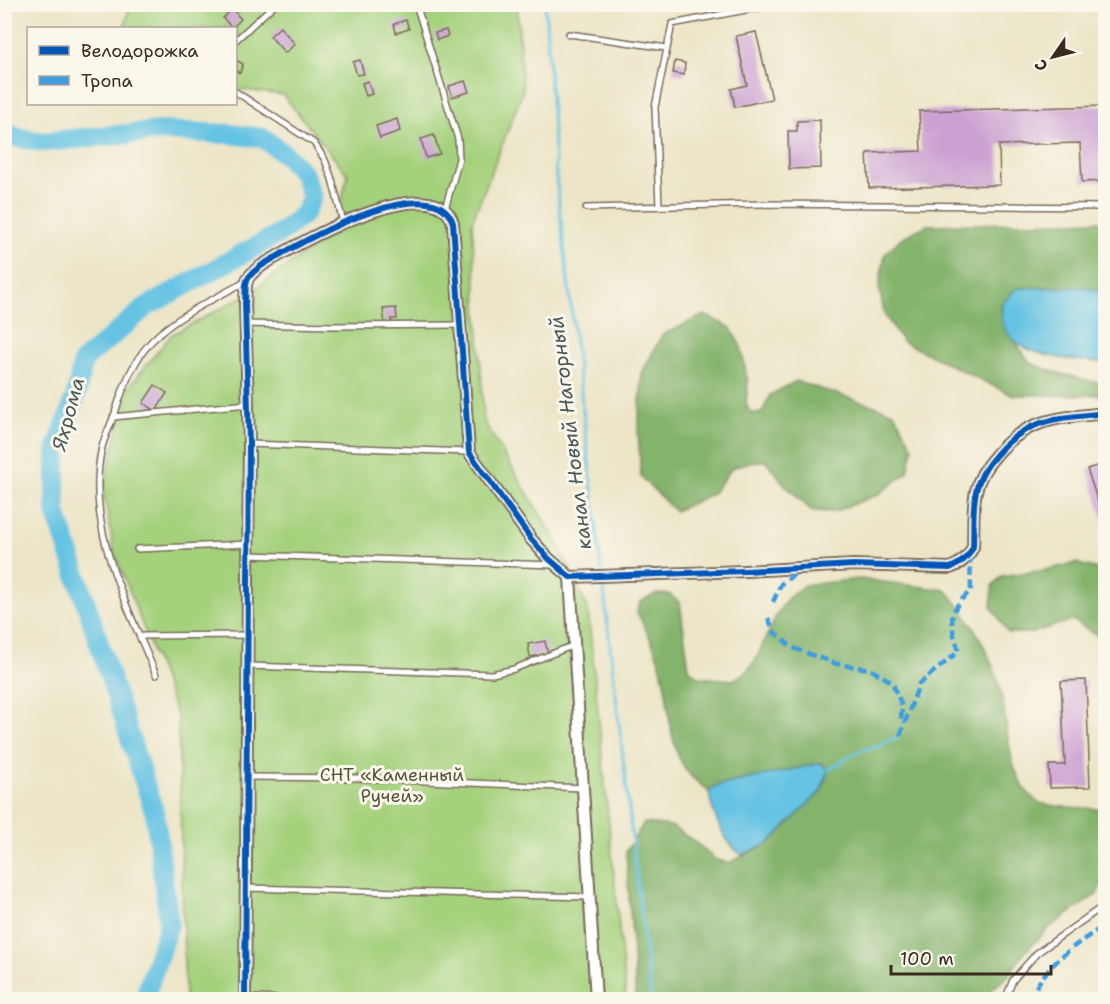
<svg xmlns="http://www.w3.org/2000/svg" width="1110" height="1004" viewBox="0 0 1110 1004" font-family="'Shantell Sans',sans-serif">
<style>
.green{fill:#a5d17d;stroke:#707e4e;stroke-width:1.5}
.forest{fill:#84b36c;stroke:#606e45;stroke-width:1.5}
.water{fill:#65c3e3;stroke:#507680;stroke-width:1.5}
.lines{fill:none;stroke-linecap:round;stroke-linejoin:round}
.stream{stroke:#65c3e3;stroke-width:3}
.river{stroke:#65c3e3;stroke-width:20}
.building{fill:#cba0d2}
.lane-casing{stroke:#796b59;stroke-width:8}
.street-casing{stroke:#796b59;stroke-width:14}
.lane{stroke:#fff;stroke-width:5}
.street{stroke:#fff;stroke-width:10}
.quiet{stroke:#3f9ce0;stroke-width:4.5;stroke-dasharray:9 4.5;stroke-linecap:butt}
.cycleway-casing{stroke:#fbf7ec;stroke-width:10}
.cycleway{stroke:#0057b8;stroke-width:6}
.labels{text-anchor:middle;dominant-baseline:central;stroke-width:6;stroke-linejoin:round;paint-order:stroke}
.park-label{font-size:18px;fill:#565436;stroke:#fbf7ec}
.water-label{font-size:20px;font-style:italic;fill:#485859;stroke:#fbf7ec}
</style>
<rect width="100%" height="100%" fill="#fbf7ec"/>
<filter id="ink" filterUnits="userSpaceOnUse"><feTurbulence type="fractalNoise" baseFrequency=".0167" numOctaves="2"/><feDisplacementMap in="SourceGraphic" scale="12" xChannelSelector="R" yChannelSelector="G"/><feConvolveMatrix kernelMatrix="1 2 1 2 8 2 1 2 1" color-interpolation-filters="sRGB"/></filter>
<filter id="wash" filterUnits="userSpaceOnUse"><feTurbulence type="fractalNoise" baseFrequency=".008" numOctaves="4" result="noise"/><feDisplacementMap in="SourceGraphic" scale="24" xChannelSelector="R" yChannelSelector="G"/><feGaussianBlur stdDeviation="1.35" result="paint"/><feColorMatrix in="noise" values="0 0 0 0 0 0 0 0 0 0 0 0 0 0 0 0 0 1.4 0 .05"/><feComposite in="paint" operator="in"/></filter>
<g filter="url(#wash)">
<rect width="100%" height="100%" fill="#ece5c7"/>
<path class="green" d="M130,5H517L523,91L472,222L484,422L559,545L588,609L626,999H185L178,719L114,550L103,490L128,388L171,335L246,295L333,234L348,175L283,95L236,89V28H124Z"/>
<path class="forest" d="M1105,221V290L1101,292L1085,287L1017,288L1003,324L1030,363L1054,372L1099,383L1105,382V395H1012L903,342L884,314L879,287L885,254L901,238L927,225Z
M704,315L730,327L741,347L748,383L746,404L751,413H762L770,395L796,381L894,412L913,448L908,472L879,494L834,512L812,511L785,485L766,461H753L732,468L712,494L675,511L641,477L638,432L642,373L662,335Z
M1075,563L1105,571V658L1098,636L1073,620L1032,633H1008L991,606L993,585L1002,576L1046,570Z
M860,579L946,590C971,620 985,643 998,681C1010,717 1003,775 1036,801C1045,808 1090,808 1104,809L1105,811V877L1097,894L1049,928L1025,952L1008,976L980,999H636L626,852L644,823L671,826L694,841L716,860L729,863L768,844L821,791L828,771L821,763L716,786L709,792C703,786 694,780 689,774C666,746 671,704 662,672C657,650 647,632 637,612L640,602L656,594H669L680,603L689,669L698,677L733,680L745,673L755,661L776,616L787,599L804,585Z"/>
<path class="water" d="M1085,287L1101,292L1105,298V363C1074,359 1016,360 1003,324C1001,318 1002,310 1001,305L1017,288Z
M821,763L828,770L821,791L768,844L742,855C724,843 712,814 709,792L716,786Z"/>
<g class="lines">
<path class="stream" d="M545,4L556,177L651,1000
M828,770L860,751L882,745L888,740L898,738"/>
<path class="river" d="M4,131L15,137L42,142L160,131L230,134L263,138L286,155L303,173L312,197L304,214L282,232L146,307L83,361L76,395L56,450V512L155,814L169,924L144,1000"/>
</g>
<g id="blocks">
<path class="building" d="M232,9L241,19L232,28L223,18Z
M406,20L409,29L396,33L394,24Z
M280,27L295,44L285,53L270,36Z
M446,30L448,36L437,40L435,33Z
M756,32L772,99L735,107L731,89L747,85L736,36Z
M236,60L243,64L240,73L236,71Z
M360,60L364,74L357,75L353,62Z
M675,61L685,63L684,75L673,73Z
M368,81L372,94L366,96L362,83Z
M465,81L469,92L452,97L449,86Z
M1106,106V181L1082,182L1080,143L999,145L1000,185L869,188L867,153L921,151L919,111Z
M397,119L400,131L380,138L376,126Z
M820,120L821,168L789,169L788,131H797V121Z
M434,135L440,154L426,158L421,139Z
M396,308L397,319H391L392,323L385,324L383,309Z
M155,385L167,393L156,411L143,403Z
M1106,463V523H1105L1087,469Z
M545,641L548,654L530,657L528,644Z
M1086,680L1090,787L1050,788L1049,765H1065L1061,681Z"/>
</g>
</g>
<g filter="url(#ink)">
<use href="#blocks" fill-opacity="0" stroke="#796b59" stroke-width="1.5"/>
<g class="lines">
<g class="lane-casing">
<path id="lane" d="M416,4L458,139L459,159L445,209
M569,34L667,48
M236,40L275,4
M236,92L314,143L325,160L332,179L343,222
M659,206L655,107L672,24L777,4
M586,208L764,204L1106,207
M245,324L333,326L460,325
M113,417L248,404
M249,444L469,452
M137,549L249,544
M248,555L554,565
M140,636L247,635
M248,666L492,674L514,669L574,645
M156,675C127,604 84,526 102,447C105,436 111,424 115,413C124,384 135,355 159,334C182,314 217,297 245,282
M247,777L356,778L583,788
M245,888L589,897
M245,998L344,1000
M1005,1000L1013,980L1037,953L1106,904"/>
</g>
<g class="street-casing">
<path id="street" d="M570,577L596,1000
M245,1000L249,444L245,304C246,295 244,283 249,277C257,266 272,260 283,253C313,236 436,169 453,223L469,452L531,539L548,558L570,577L746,571L853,565L950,568C961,564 968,558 973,547C974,529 972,509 976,491C979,477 987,465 996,455C1028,417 1060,418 1106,413"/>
</g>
<use href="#lane" class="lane"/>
<use href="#street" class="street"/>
<path class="quiet" d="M773,602L781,584L802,569
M768,618L775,633L793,648L837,664L870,669L892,682L902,706L901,721
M900,736L919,684L959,651C950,624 946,611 971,591L970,554
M1031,1000C1040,968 1078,942 1106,925"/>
<g class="cycleway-casing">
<path id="cycleway" d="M245,1000L249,444L245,304C246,295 244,283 249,277C257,266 272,260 283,253C313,236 436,169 453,223L469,452L531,539L548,558L570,577L746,571L853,565L950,568C961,564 968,558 973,547C974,529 972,509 976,491C979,477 987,465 996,455C1028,417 1060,418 1106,413"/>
</g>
<use href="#cycleway" class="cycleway"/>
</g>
</g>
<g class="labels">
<g class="park-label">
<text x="392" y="775">СНТ «Каменный<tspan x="392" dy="21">Ручей»</tspan></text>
</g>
<g class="water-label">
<text transform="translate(68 414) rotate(-75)">Яхрома</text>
<text transform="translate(570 433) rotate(-97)">канал Новый Нагорный</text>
</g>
</g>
<rect width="1110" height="1004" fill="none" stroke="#fbf7ec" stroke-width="24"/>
<rect x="27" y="27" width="210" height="78" fill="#fbf7ec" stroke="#aea59a" stroke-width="1.5"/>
<rect x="39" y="46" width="30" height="9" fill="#0057b8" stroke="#aea59a" stroke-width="1.5"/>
<text x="81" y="57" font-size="18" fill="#3b2a1e">Велодорожка</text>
<rect x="39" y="76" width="30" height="9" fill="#3f9ce0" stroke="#aea59a" stroke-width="1.5"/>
<text x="81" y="87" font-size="18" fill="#3b2a1e">Тропа</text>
<g transform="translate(1053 57) rotate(235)" stroke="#fbf7ec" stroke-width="4.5" paint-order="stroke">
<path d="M0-4.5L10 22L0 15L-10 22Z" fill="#3b2a1e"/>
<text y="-9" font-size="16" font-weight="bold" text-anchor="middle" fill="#3b2a1e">С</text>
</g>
<path d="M891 965v9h160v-9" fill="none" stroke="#3b2a1e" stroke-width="3"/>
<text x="900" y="965" font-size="18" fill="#3b2a1e" stroke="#fbf7ec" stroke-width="4.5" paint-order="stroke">100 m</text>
</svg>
